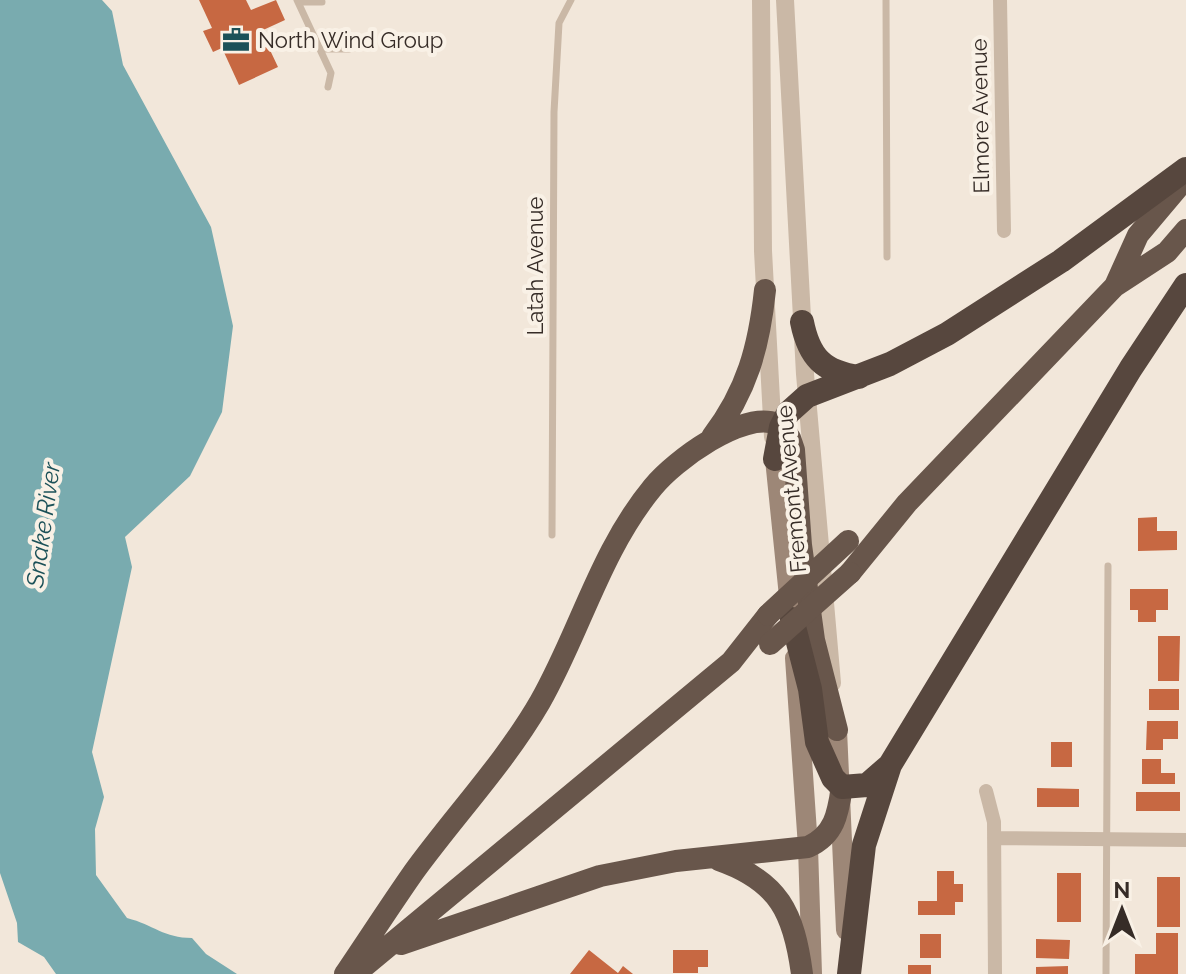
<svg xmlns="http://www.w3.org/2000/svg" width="1186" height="974" viewBox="0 0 1186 974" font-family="Raleway,sans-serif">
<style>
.water{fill:#79abaf}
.building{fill:#c76842}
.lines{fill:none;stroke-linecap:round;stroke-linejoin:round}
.service{stroke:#cab8a6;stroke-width:7}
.minor{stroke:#cab8a6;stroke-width:14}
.tertiary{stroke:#cab8a6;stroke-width:18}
.secondary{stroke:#9d8777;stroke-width:20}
.trunk{stroke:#68564b;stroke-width:22}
.motorway{stroke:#57473e;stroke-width:24}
.trunk-bridge{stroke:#68564b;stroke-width:22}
.labels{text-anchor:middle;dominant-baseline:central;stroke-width:8;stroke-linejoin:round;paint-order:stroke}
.poi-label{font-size:22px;fill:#362c27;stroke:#f9f1e6;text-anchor:start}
.street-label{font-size:22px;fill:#362c27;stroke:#f9f1e6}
.water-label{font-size:24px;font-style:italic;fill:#1c5158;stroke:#f9f1e6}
</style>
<rect width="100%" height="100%" fill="#f2e7da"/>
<path class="water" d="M0,0H102L112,11L123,65L211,227L233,326L222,412L190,476L125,537L132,567L92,752L104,797L95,829L96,875L127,918C154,925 164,938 192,938L206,954L237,974H56L44,957L18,942L17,923L0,873Z"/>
<path class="building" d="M199,0H246L251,10L276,0L285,20L261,31L278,67L239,85L222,48L213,52L203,31L212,28Z
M1157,517V531H1177V550L1138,551V518Z
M1130,589H1168V610H1156V622H1138V610H1130Z
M1158,636H1180L1179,681H1158Z
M1149,689H1179V710H1149Z
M1147,721H1178V739H1163V750H1146Z
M1051,742H1072V767H1051Z
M1142,759H1161V773H1175V784H1142Z
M1037,788L1079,789V807H1037Z
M1136,792H1180V811H1136Z
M937,871H954V884H963V902H955V915H918V901H937Z
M1057,873H1081V922H1057Z
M1157,877H1180V927H1157Z
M1156,933H1178V974H1135V954H1156Z
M920,934H941V958H920Z
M1036,939L1070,940L1069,959L1036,958Z
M589,950L618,973L623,966L633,974H570Z
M673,950H708V967H698V973H673Z
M908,965H931V974H908Z
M1068,966V974H1036V967Z"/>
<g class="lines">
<path class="service" d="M297,0L331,73L328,87
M886,0L887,257
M298,2H322
M321,49H349
M552,535L554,112L559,23L571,0
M1106,974L1108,566"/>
<path class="minor" d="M1000,0L1004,231
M986,791L994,822L995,974
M994,838L1186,840"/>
<path class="tertiary" d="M761,0L763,251L773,437
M785,0L805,374L832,683"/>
<path class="secondary" d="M775,459L790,606
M795,658L808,847L812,974
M837,730L846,930"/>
<path class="trunk" d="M1115,286L1138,235L1186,178
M712,437C747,391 759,347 765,290
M850,573L907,503L1115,286L1167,252L1186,230
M719,860C779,881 794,913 802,974
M401,944L600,876L676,861L808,847C835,835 838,813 842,787
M345,974C368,940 390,906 413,873C455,815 504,764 540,702C580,632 600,551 653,487C674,461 743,410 777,424L790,438L794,450L801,545L814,640L837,730
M355,974L731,662L768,615"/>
<path class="motorway" d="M802,322C809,357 823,372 859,377
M775,459L781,427L788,413L807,396L890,364L947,334L1061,261L1186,169
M792,619L810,689L817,742L833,778L842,787L867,785L890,765L1131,368L1186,285
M849,974L864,845L890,765"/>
<path class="trunk-bridge" d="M768,615L848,541
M770,644L850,573"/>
</g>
<defs>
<g id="office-bare" transform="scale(2.16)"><path d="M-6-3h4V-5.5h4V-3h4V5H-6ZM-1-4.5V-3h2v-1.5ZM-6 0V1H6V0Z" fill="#1c5158" stroke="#f9f1e6" stroke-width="2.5" paint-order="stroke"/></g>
</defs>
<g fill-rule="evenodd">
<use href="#office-bare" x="236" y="40"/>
</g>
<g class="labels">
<g class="poi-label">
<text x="258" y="40">North Wind Group</text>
</g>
<g class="street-label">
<text transform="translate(980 116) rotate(-91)">Elmore Avenue</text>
<text transform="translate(535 266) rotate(-90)">Latah Avenue</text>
<text transform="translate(791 489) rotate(-95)">Fremont Avenue</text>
</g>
<g class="water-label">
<text transform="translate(43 525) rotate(-82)">Snake River</text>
</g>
</g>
<g transform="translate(1122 910)" stroke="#f9f1e6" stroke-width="6" paint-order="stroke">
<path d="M0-6L14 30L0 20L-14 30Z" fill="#362c27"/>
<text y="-12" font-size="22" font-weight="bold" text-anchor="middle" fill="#362c27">N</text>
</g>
</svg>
